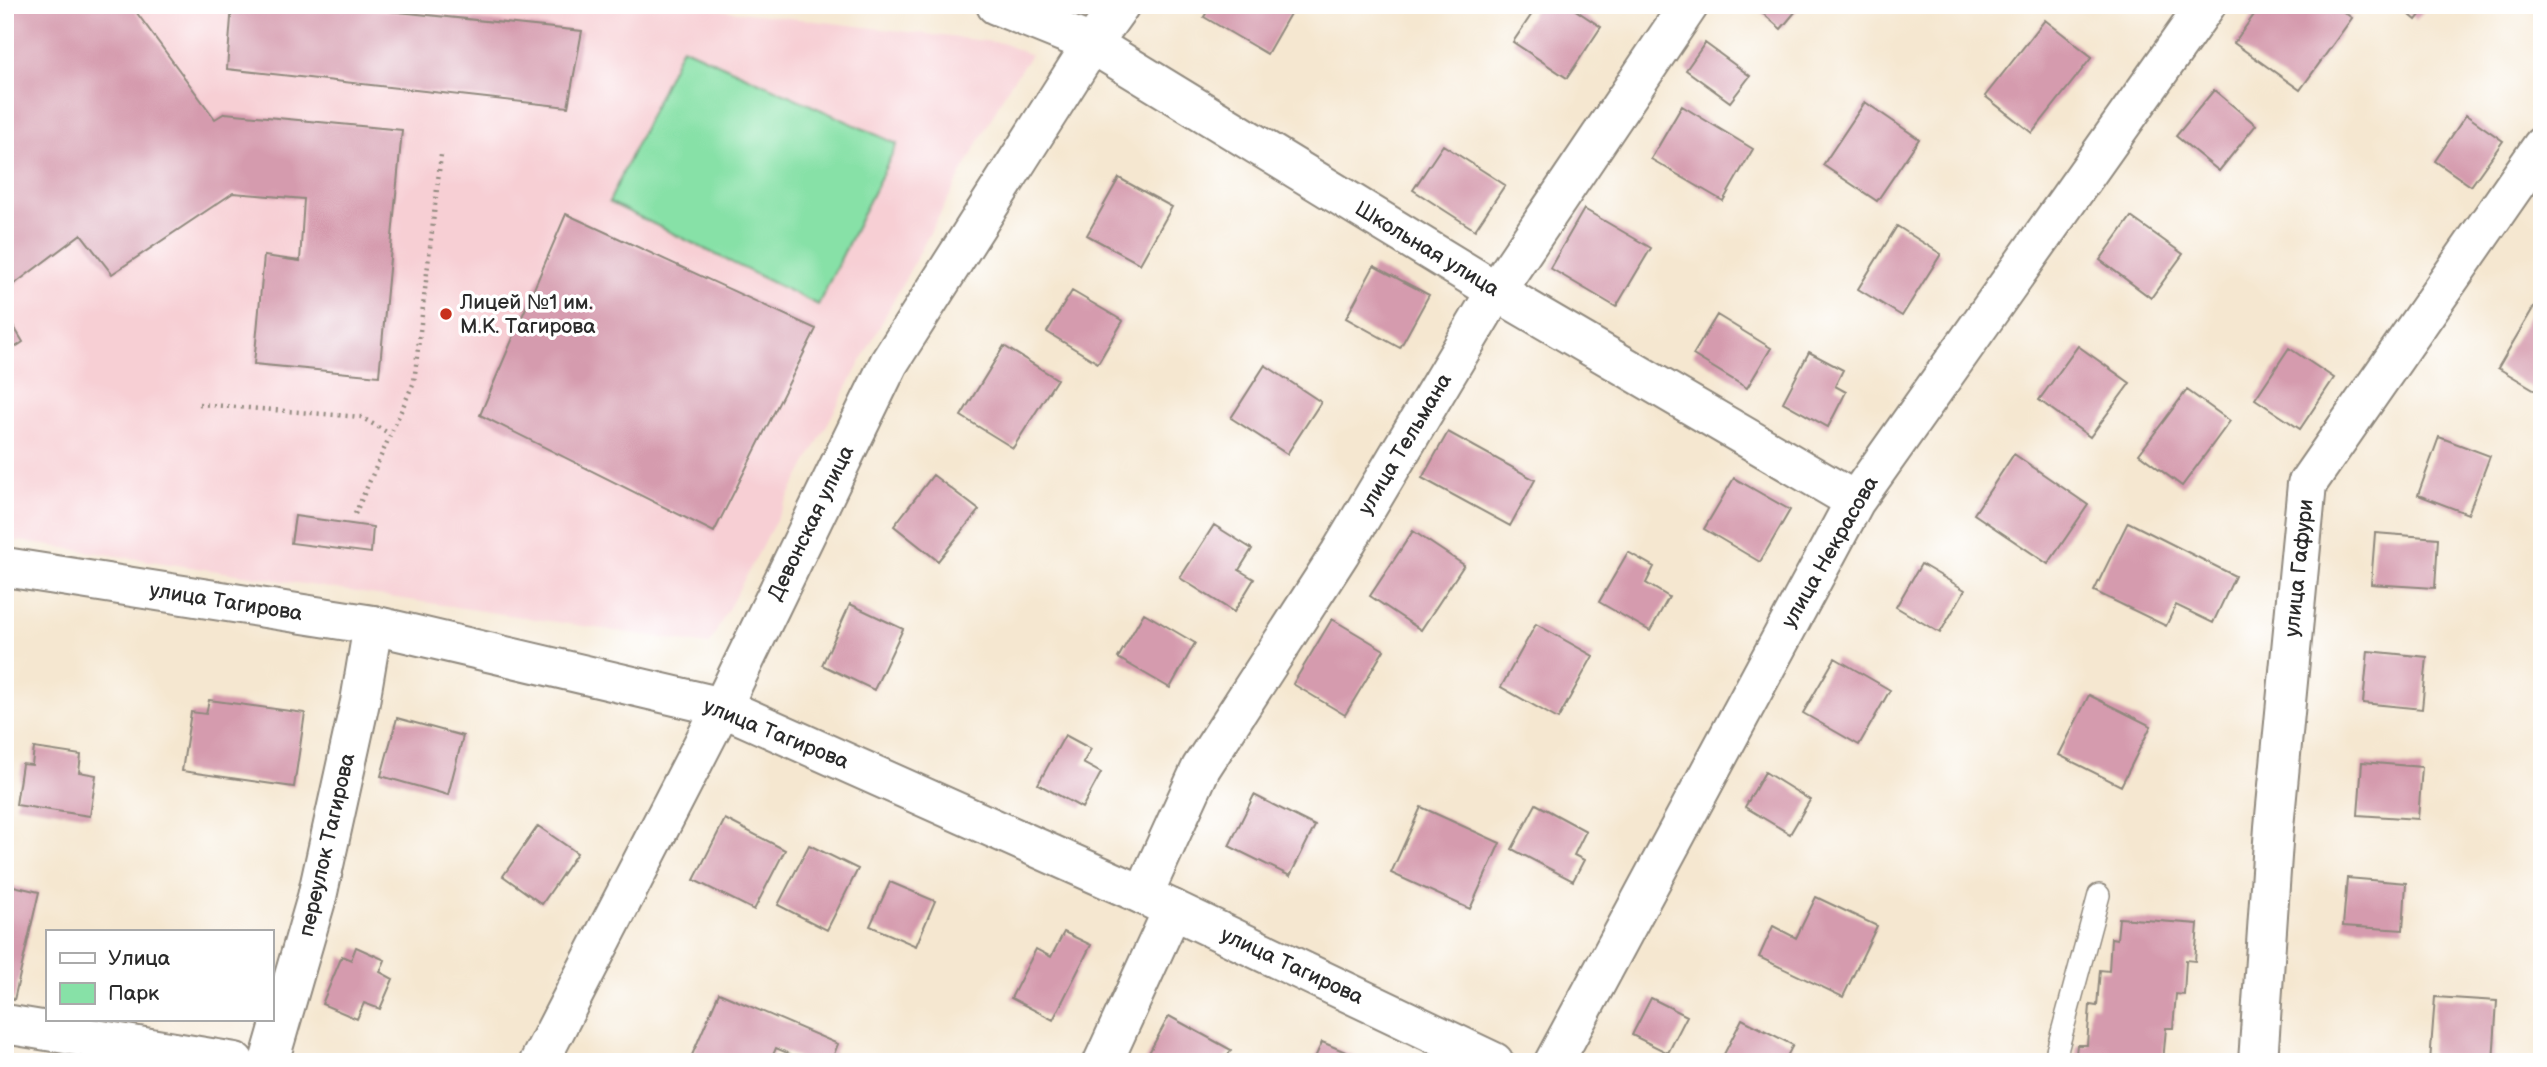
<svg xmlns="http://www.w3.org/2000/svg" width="2547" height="1067" viewBox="0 0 2547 1067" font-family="'Balsamiq Sans',sans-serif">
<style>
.built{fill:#f7cfd4}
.green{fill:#87e1a7;stroke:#598669;stroke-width:2}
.building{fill:#d59bae}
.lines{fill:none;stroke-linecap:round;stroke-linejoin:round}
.lane-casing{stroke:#90897e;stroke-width:24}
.street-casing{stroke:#90897e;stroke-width:42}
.secondary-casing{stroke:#90897e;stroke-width:42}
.path{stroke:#90897e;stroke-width:4.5;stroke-dasharray:2 5;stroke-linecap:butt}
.lane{stroke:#fff;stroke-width:21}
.street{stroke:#fff;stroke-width:38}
.secondary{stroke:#fff;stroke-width:38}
.poi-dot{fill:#c8321e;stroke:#fff;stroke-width:2.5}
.labels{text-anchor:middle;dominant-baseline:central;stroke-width:7;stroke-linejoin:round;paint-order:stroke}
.street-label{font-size:21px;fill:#2b2b2b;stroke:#fff}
.poi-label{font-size:21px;fill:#2b2b2b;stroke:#fff;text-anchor:start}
</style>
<rect width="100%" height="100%" fill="#fff"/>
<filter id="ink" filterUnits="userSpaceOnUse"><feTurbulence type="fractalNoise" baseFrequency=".0143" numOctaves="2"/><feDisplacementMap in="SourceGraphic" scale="14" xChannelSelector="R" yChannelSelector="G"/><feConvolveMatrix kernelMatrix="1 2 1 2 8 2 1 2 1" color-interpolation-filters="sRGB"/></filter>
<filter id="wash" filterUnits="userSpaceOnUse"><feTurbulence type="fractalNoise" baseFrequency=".00686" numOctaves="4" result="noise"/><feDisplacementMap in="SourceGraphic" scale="28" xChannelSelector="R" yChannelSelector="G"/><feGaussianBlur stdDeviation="1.57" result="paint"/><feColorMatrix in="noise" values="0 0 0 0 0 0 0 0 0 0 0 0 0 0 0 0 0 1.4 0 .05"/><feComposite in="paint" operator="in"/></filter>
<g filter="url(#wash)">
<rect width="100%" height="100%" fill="#f5e7d0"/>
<path class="built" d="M5,5H679L1002,43L1031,55L1007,89L709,645L5,539Z"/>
<path class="green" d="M682,47L897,144L818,305L609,202Z"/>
<g id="blocks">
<path class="building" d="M5,5H131L215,119L225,113L402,130L379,376L254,364L264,256L300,261L304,199L233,193L112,274L81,234L5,291Z
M232,5H331L582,31L568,107L227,69Z
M1211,5H1295L1267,54L1204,17Z
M1538,5H1568L1601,27L1567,78L1513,42Z
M1753,5H1801L1781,29Z
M2261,5H2334L2352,18L2300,90L2234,43Z
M2398,5H2428L2416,20Z
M2045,20L2092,57L2032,133L1985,96Z
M1705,43L1750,76L1730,102L1686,70Z
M2214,90L2256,125L2219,171L2176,136Z
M1865,102L1919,139L1877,201L1823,165Z
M1682,106L1753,149L1723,201L1651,159Z
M2466,115L2503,141L2471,186L2435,161Z
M1443,145L1505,185L1475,230L1413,190Z
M1119,178L1172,207L1140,264L1087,235Z
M1584,209L1651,248L1616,307L1550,268Z
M566,214L816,329L714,532L480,415Z
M2131,217L2183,254L2151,298L2100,260Z
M1897,226L1941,254L1902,316L1858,289Z
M1374,266L1429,295L1400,348L1346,318Z
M1072,291L1123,321L1098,363L1047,332Z
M2539,298L2542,299V394L2498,368Z
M5,312L23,342L5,354Z
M1717,315L1771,348L1747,388L1693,355Z
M1004,346L1057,379L1013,448L961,416Z
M2078,346L2130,383L2090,437L2039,400Z
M2289,348L2334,378L2300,429L2255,399Z
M1809,352L1843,370L1835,386L1846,392L1828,427L1783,402Z
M1265,365L1321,402L1287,454L1231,418Z
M2187,390L2230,421L2182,486L2139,454Z
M1448,432L1535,480L1510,526L1422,478Z
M2439,437L2490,456L2468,514L2418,495Z
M2014,454L2088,505L2048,564L1974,514Z
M933,475L979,510L938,561L894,526Z
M1734,478L1790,510L1760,562L1704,529Z
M295,516L373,527L371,553L291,543Z
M2128,522L2235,576L2213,623L2176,605L2166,626L2094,591Z
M1214,525L1252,549L1239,570L1254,579L1234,612L1180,578Z
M1413,531L1464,565L1421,630L1370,596Z
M2375,533L2438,538L2435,588L2371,584Z
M1628,552L1654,567L1646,583L1669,597L1650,631L1599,602Z
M1921,564L1965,590L1940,633L1896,607Z
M850,604L903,629L874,690L822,665Z
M1144,613L1195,643L1170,688L1118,658Z
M1332,619L1384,650L1345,715L1293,684Z
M1536,624L1593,656L1558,719L1501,687Z
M2368,651L2427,657L2422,709L2363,703Z
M1835,658L1890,690L1859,745L1803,713Z
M2089,695L2151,726L2121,786L2059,755Z
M209,700L305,713L294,787L182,771L191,712L206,714Z
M397,718L463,736L448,795L381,776Z
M1065,735L1091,749L1083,763L1101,773L1082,808L1038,784Z
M34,748L81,755L79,772L96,775L90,816L16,805L22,764L32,765Z
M2362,762L2422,767L2418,819L2358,815Z
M1765,772L1810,800L1790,834L1745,807Z
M1254,795L1315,826L1290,876L1229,846Z
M1536,804L1586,831L1574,855L1584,860L1573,881L1512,849Z
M1421,807L1500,843L1470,909L1391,873Z
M725,819L785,850L754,910L694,880Z
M538,826L577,853L542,904L503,876Z
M809,845L858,869L827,930L778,905Z
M2347,878L2406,883L2403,930L2343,926Z
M890,882L935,901L916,946L870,926Z
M5,884L39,892L14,1000L5,998Z
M1816,897L1877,926L1843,997L1759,957L1773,926L1796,938Z
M2119,918L2198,924L2195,961L2186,960L2184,995L2176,994L2173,1028H2166L2163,1062H2075L2077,1045H2087L2090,1005L2097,1006L2100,970L2109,971L2111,938L2117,939Z
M1064,932L1091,945L1053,1020L1011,998L1036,949L1051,957Z
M356,947L385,960L380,972L393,979L380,1009L364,1003L357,1019L322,1004L342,956L351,960Z
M719,993L838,1044L831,1062H808L776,1048L770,1062H689Z
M2435,997L2497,1001L2493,1062H2430Z
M1651,998L1687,1016L1668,1053L1632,1035Z
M1169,1016L1231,1050L1224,1062H1144Z
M1742,1019L1793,1045L1784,1062H1720Z
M1322,1042L1369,1062H1313Z"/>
</g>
</g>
<g filter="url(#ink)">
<use href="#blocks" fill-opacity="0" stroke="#90897e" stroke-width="2"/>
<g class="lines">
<g class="lane-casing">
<path id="lane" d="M2054,1062L2099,895"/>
</g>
<g class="street-casing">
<path id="street" d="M996,5L1092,44L1496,291L1855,501
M1143,895L1201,768L1340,553L1496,291L1689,5
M5,1024L235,1062
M269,1062L317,897L360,702L373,625
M539,1062L722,707L889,363L1092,44L1120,5
M1103,1062L1173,909
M1554,1062L1855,501L2206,5
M2258,1062L2274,827L2307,484L2542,146"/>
</g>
<g class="secondary-casing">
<path id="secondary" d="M5,567L373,625L722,707L1143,895L1494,1062"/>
</g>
<path class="path" d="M199,404L361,417L390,434
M355,514L414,382L441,155"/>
<use href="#lane" class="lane"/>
<use href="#street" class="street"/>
<use href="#secondary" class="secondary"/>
</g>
</g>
<circle class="poi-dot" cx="446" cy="314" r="7"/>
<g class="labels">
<g class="street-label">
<text transform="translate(1427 249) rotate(31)">Школьная улица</text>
<text transform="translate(1405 444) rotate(-59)">улица Тельмана</text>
<text transform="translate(811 523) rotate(-64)">Девонская улица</text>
<text transform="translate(1830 552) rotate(-60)">улица Некрасова</text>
<text transform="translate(2299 568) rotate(-84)">улица Гафури</text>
<text transform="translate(226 602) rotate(9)">улица Тагирова</text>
<text transform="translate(776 734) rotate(22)">улица Тагирова</text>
<text transform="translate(327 845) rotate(-77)">переулок Тагирова</text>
<text transform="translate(1292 966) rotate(25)">улица Тагирова</text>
</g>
<g class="poi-label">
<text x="460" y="302">Лицей №1 им.<tspan x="460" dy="24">М.К. Тагирова</tspan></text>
</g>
</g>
<rect width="2547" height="1067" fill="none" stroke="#fff" stroke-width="28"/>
<rect x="46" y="930" width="228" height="91" fill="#ffffff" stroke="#aaaaaa" stroke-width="2"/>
<rect x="60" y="953" width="35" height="10" fill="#ffffff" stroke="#aaaaaa" stroke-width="2"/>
<text x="108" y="965" font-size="21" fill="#2b2b2b">Улица</text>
<rect x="60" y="983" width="35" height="21" fill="#87e1a7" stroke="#aaaaaa" stroke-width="2"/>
<text x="108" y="1000" font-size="21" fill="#2b2b2b">Парк</text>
</svg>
